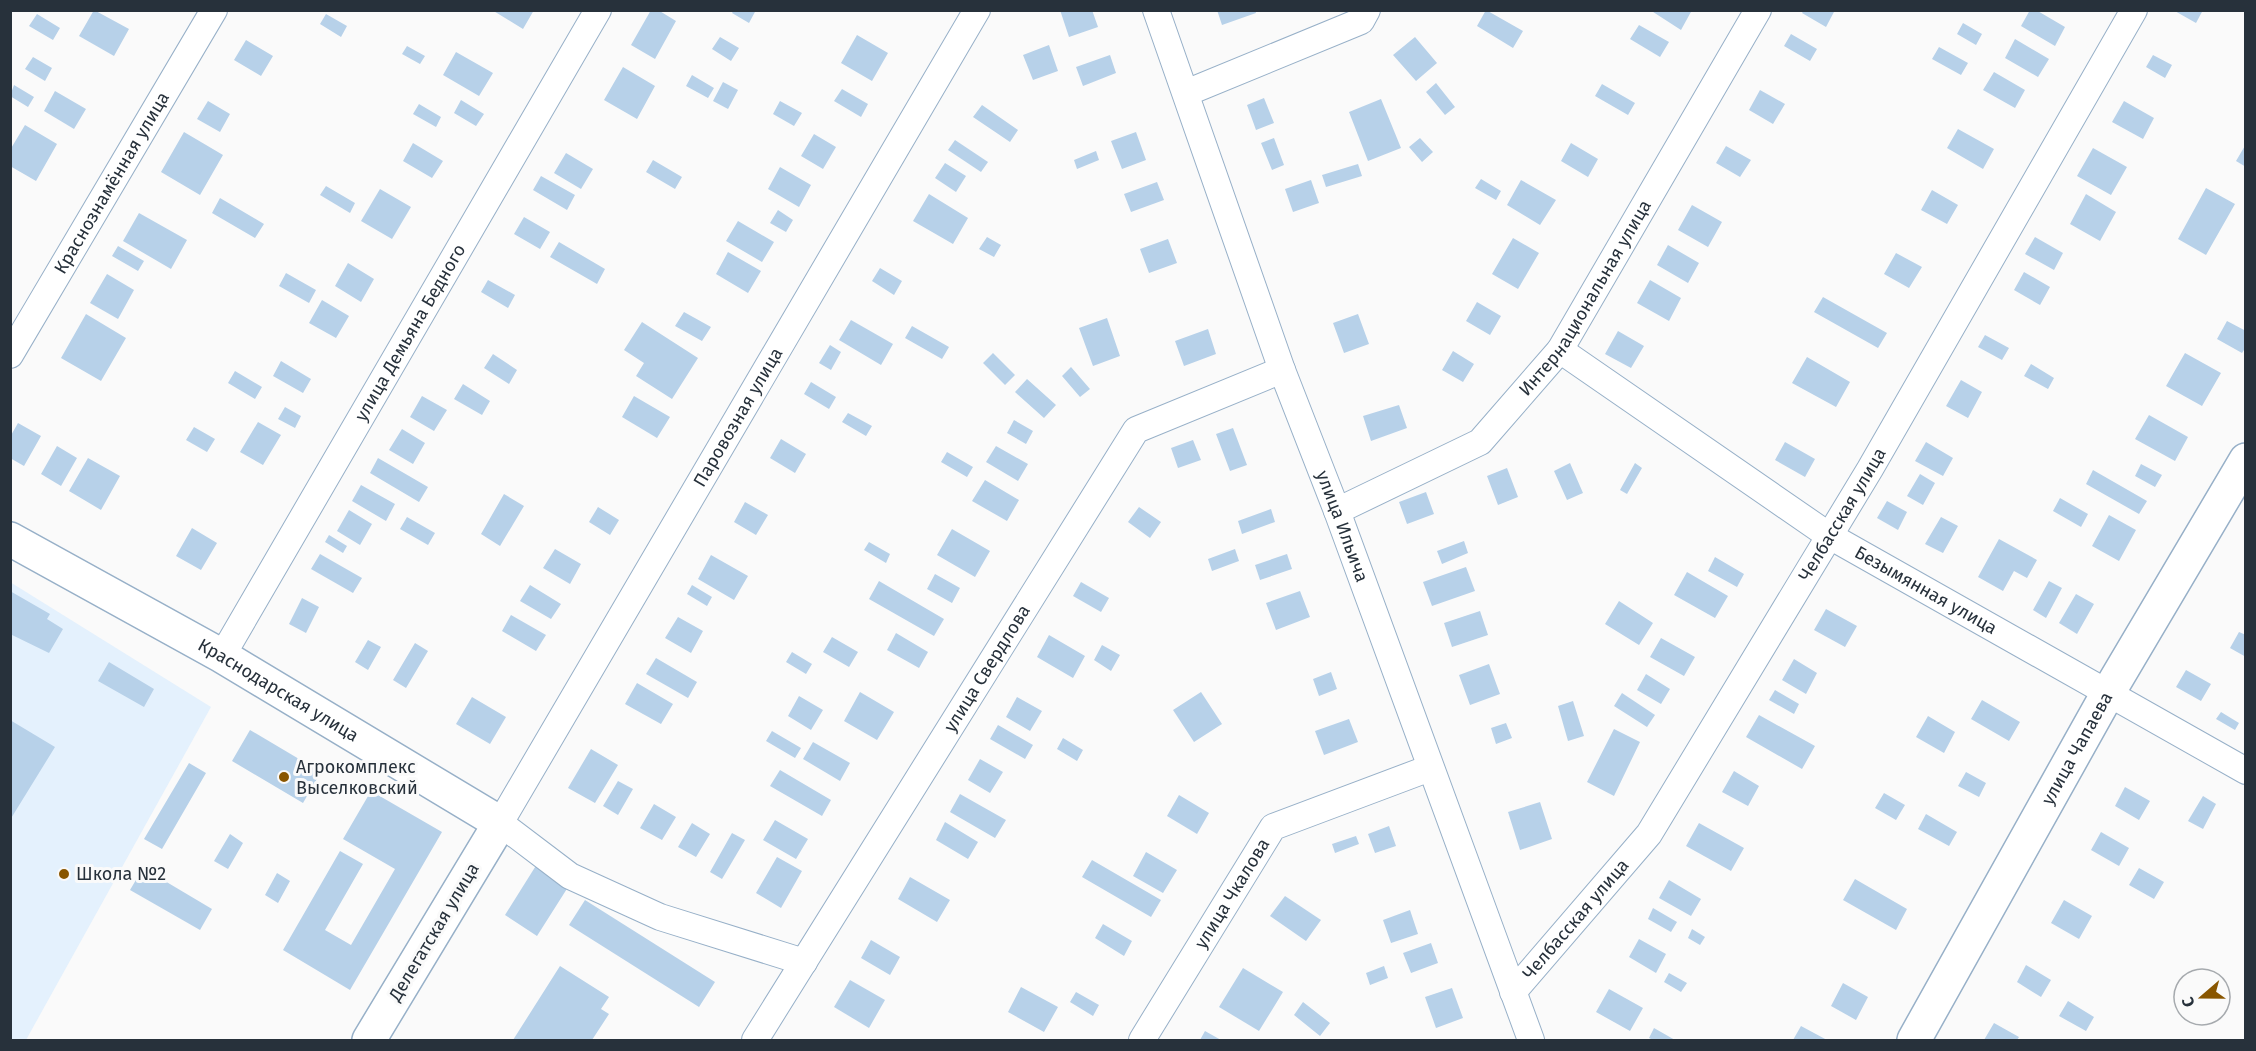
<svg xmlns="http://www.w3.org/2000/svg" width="2256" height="1051" viewBox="0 0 2256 1051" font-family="'Fira Sans',sans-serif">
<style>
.built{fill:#e4f1fd}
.building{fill:#b7d1e9}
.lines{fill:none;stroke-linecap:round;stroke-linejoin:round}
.street-casing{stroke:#97b0c8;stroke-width:28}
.secondary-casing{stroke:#97b0c8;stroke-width:36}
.street{stroke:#fff;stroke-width:26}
.secondary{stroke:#fff;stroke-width:33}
.poi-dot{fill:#895600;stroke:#fafafa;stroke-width:2}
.labels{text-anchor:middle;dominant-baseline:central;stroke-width:6;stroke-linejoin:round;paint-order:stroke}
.street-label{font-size:18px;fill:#27313b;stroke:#fafafa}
.poi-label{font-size:18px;fill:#27313b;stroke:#fafafa;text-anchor:start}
</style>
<rect width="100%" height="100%" fill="#fafafa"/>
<path class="built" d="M10,582L211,707L26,1040H10Z"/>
<path class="building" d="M94,10L129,29L114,56L79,36Z
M492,10H534L523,29Z
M651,10H658L676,21L655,59L631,45Z
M734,10H756L749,23L732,13Z
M1060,10H1092L1098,27L1069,37Z
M1217,10H1255L1256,13L1222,25Z
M1486,10L1523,31L1513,48L1477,26Z
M1650,10H1692L1681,30Z
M1804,10H1835L1826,27L1802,13Z
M2030,10H2036L2065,27L2055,46L2021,26Z
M2173,10H2203L2196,23Z
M37,14L60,28L53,40L29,26Z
M326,14L347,26L341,37L320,24Z
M1963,23L1982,34L1976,45L1957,34Z
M1639,25L1669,42L1660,57L1630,39Z
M1791,34L1817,49L1810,61L1784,46Z
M857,35L888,53L872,81L841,63Z
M720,37L739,48L731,61L712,49Z
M1415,37L1437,63L1416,81L1393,55Z
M2015,39L2049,59L2038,77L2005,58Z
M246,40L273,56L261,76L234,60Z
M1049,45L1058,71L1033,80L1023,55Z
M407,46L425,56L420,64L402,54Z
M1939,47L1968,63L1961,75L1932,59Z
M456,52L493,73L479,96L443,75Z
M1110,55L1116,73L1083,86L1076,67Z
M2153,55L2172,65L2165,78L2146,67Z
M33,57L52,68L45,81L25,69Z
M623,67L655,86L637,119L604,100Z
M1994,72L2025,90L2015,108L1983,90Z
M692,75L714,88L708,98L686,86Z
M723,82L738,90L728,109L713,101Z
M1436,83L1455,107L1445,115L1426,92Z
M1602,84L1635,103L1628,115L1595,96Z
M14,85L34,97L28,107L10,96Z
M842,89L868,104L861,117L834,101Z
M1760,90L1785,104L1773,124L1749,110Z
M55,91L86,109L74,129L44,111Z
M1264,98L1274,123L1256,130L1247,105Z
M1381,99L1401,148L1368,161L1349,112Z
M461,100L484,114L476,126L454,113Z
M208,101L230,114L220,132L197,119Z
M780,101L802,113L794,126L773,114Z
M2124,101L2154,118L2143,139L2112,122Z
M419,104L441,117L436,127L413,114Z
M982,105L1018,130L1010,142L973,117Z
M25,125L57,144L36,181L10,166V150Z
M1958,129L1994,149L1983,169L1947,148Z
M184,132L223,155L200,195L161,172Z
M1136,132L1146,160L1122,169L1111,141Z
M814,134L836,147L823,169L801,156Z
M1274,138L1284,165L1272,170L1261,143Z
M1420,138L1433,152L1422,162L1409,147Z
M955,140L988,162L981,172L948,150Z
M413,143L443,161L432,178L403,161Z
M1571,143L1598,159L1588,177L1561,161Z
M2246,144V167L2236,161Z
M1726,146L1751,160L1740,177L1716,163Z
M2093,148L2127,167L2111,195L2077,176Z
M1096,151L1099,160L1077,169L1074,160Z
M566,153L593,169L581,189L554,173Z
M653,160L682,177L675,189L646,172Z
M945,163L966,176L956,192L935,178Z
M1358,164L1362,176L1326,187L1322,175Z
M780,167L811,185L799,207L768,189Z
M541,176L575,195L567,210L533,190Z
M1481,179L1501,191L1496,200L1475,188Z
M1311,180L1319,203L1293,212L1285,189Z
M1521,180L1556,200L1540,225L1507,205Z
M1157,182L1164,200L1131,212L1124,194Z
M326,186L355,203L350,213L320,195Z
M2206,188L2235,204L2206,255L2178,239Z
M380,189L411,207L392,239L361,221Z
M1932,190L1958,205L1947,224L1921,210Z
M929,194L968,218L953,244L913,221Z
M2086,194L2116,212L2100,241L2070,224Z
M220,198L264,224L255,238L212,213Z
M1692,205L1722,222L1708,247L1678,230Z
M778,210L793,220L786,232L770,223Z
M139,213L187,240L171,269L123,241Z
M524,217L550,232L540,249L514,234Z
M738,221L774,242L762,262L726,241Z
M987,237L1001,245L994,257L979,249Z
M2035,237L2063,253L2054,270L2025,254Z
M1513,238L1539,253L1518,289L1492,274Z
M1168,239L1177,263L1149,273L1140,249Z
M559,242L605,269L597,284L550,257Z
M1668,245L1699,263L1688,283L1657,265Z
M118,246L144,261L138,271L112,256Z
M728,252L761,271L748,293L716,274Z
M1896,253L1922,267L1909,288L1884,274Z
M348,263L374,279L361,302L335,286Z
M880,268L902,281L894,295L872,281Z
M2024,272L2050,287L2040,305L2014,290Z
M286,273L316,290L309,303L279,286Z
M107,274L134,290L118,319L90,303Z
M488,280L515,295L508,308L481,292Z
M1650,280L1681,298L1669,321L1637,303Z
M1823,297L1887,333L1878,348L1814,312Z
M322,300L349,316L336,338L309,323Z
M1477,302L1501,316L1490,335L1466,321Z
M684,312L711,327L702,341L675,326Z
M86,314L126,338L101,381L61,358Z
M1358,314L1369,344L1344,353L1333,323Z
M1107,318L1120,356L1093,366L1079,328Z
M851,320L893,344L881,365L839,340Z
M2227,321L2246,331V347L2242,353L2217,339Z
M642,322L698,358L672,399L636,376L644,363L624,350Z
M912,326L949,347L942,359L905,338Z
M1208,329L1216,354L1184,366L1175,341Z
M1618,331L1644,346L1631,368L1605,354Z
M1985,335L2009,348L2002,360L1978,347Z
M830,345L841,352L831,370L819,363Z
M1453,351L1474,364L1463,382L1442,370Z
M993,353L1015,375L1005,385L983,363Z
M2185,353L2221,373L2202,406L2166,386Z
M493,354L517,370L509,384L484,368Z
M1807,357L1850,382L1836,407L1792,383Z
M281,361L311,379L303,393L273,376Z
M2031,364L2054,378L2048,389L2024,376Z
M1071,367L1090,389L1080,397L1062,376Z
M235,371L262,387L255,399L228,383Z
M1027,379L1056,405L1044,418L1015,392Z
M1961,380L1982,392L1968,418L1946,406Z
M811,382L836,397L829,409L804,394Z
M463,384L490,401L482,415L454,399Z
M422,396L447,410L434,431L410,417Z
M634,396L670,417L657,438L622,417Z
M1399,405L1407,428L1371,441L1363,416Z
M285,407L301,416L295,428L278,419Z
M848,413L872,426L866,436L842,422Z
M2149,415L2188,437L2175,461L2135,439Z
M1014,420L1033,431L1026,444L1007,433Z
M258,422L281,435L263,465L240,452Z
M18,423L41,436L24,466L10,458V437Z
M194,427L215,439L207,452L186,440Z
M1233,428L1247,465L1230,471L1216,434Z
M402,429L425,443L413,464L389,450Z
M781,439L806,454L795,473L770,458Z
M1193,440L1201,460L1178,468L1171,448Z
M1785,442L1815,459L1805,477L1775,460Z
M1926,442L1953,458L1943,476L1915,461Z
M57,446L77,458L61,486L41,474Z
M996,446L1028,464L1018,481L986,462Z
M947,452L973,467L967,477L941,462Z
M88,458L120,476L101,510L69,491Z
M378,458L428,487L419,502L370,473Z
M1570,463L1583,493L1567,500L1554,471Z
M1635,463L1642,468L1627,494L1620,490Z
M2141,464L2162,475L2155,487L2135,476Z
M1507,468L1518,497L1498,505L1487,476Z
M2093,470L2147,501L2139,514L2086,484Z
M1920,474L1935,483L1923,505L1907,496Z
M985,480L1019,500L1007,521L972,501Z
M361,485L395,504L386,521L352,501Z
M1426,492L1434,514L1407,524L1399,502Z
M504,494L524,506L500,546L481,534Z
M2060,498L2088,514L2081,527L2053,511Z
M1887,501L1907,512L1898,530L1877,518Z
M745,502L768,515L756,535L734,522Z
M598,507L619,520L610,535L589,522Z
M1139,507L1161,522L1150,538L1128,522Z
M1271,509L1275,522L1242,534L1238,521Z
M349,510L372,524L360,545L337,531Z
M2109,515L2136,530L2119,561L2092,546Z
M407,517L435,533L428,545L400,529Z
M1941,517L1958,526L1943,553L1925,544Z
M192,528L217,543L201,570L176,556Z
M952,529L990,551L975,577L937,555Z
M329,535L347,546L343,553L325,542Z
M1999,539L2037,560L2027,578L2014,571L2003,591L1978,577Z
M1464,541L1468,553L1442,564L1437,551Z
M869,542L890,554L886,563L864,550Z
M555,549L581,564L570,584L543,568Z
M1235,549L1239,561L1212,571L1208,559Z
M320,554L362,578L353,593L311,569Z
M1287,554L1292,569L1260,580L1255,565Z
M711,555L748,576L734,600L698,579Z
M1715,557L1744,574L1737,587L1708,571Z
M1466,567L1475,591L1432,606L1423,582Z
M1687,572L1728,596L1715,618L1674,595Z
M935,574L960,588L952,603L927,589Z
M879,581L944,619L934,636L869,599Z
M2049,581L2062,588L2046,618L2033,610Z
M1081,582L1109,598L1101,612L1073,596Z
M530,585L561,604L551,619L520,601Z
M692,585L712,597L707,606L687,594Z
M10,591L50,614L47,619L63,629L49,653L10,634Z
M1300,591L1310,617L1276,630L1266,603Z
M2076,594L2094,604L2077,634L2059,623Z
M302,598L319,607L306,633L289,624Z
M1619,601L1653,623L1639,645L1605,624Z
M1826,609L1857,626L1845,647L1814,630Z
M1480,611L1488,635L1452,647L1444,623Z
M511,615L546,635L536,651L502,631Z
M678,617L703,631L691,653L665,638Z
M2239,632L2246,635V657L2230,648Z
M896,633L928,652L919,668L887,650Z
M1049,635L1085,656L1073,678L1037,657Z
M832,637L858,652L849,667L823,652Z
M1661,638L1695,657L1684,676L1650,657Z
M368,640L381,647L368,670L355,662Z
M415,643L428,651L406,688L393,680Z
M1102,645L1120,655L1111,671L1094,660Z
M792,652L812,664L806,674L786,662Z
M656,658L697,682L688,698L646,674Z
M1794,659L1817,673L1806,694L1782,680Z
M109,662L154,689L144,707L98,681Z
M1489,664L1500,694L1470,705L1459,675Z
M2186,670L2211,684L2201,701L2176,687Z
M1331,672L1337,689L1319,696L1313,679Z
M1646,674L1670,689L1661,704L1637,690Z
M637,683L673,704L661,724L625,704Z
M1775,690L1799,704L1794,714L1769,700Z
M860,692L894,712L877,740L844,721Z
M1201,692L1222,724L1194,742L1173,710Z
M1622,693L1655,715L1647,727L1614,706Z
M799,696L823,710L811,730L788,716Z
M472,697L506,717L490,744L456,724Z
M1017,697L1042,711L1030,731L1006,717Z
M1982,700L2020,722L2009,741L1971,719Z
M1573,701L1584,736L1568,741L1558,706Z
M2221,712L2239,723L2235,730L2216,719Z
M1759,715L1815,746L1802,769L1746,737Z
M1928,716L1955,732L1944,753L1916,737Z
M1349,719L1358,742L1324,755L1315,731Z
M10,720L55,747L10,820Z
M1506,723L1512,738L1496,744L1491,728Z
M998,725L1033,745L1025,759L990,739Z
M1614,729L1640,742L1614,796L1587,782Z
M250,730L321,772L303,803L232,761Z
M772,731L801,748L795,758L766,741Z
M1063,738L1083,750L1077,761L1057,749Z
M813,742L850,763L840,781L803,759Z
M591,749L618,765L595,803L568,788Z
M980,759L1003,772L990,793L968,780Z
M189,763L206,773L162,849L144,839Z
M780,770L831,800L822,816L770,786Z
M1734,771L1759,786L1748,806L1722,792Z
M1966,772L1986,783L1979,797L1958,786Z
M618,781L633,789L618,815L603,806Z
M2125,787L2150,801L2139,820L2115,806Z
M371,791L442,832L350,990L283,950L340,851L363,864L325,930L351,945L395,869L343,839Z
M1884,793L1905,805L1896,820L1875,808Z
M960,794L1006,820L995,838L950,812Z
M1179,795L1209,813L1197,834L1167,816Z
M2203,796L2216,804L2203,829L2188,821Z
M1540,802L1552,839L1520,850L1508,812Z
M654,804L676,817L662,840L640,828Z
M1926,814L1957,832L1949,846L1918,829Z
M775,820L808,839L796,859L763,840Z
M945,822L978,842L968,859L936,840Z
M692,823L710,834L696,857L678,847Z
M1699,823L1744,848L1731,871L1686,846Z
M1389,826L1396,846L1375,853L1368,834Z
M2101,832L2129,848L2119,866L2091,850Z
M732,833L745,840L722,879L710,872Z
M230,834L243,843L228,869L214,861Z
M1356,836L1359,844L1335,853L1332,844Z
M1146,852L1177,870L1163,893L1133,876Z
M777,857L802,871L781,908L756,893Z
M1092,860L1161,900L1151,917L1082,877Z
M537,864L570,884L537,936L505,915Z
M143,868L212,909L200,930L130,890Z
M2139,868L2164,882L2154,899L2129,885Z
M277,873L290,881L278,903L265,895Z
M910,877L950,900L937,922L898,899Z
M1855,879L1907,909L1896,930L1843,900Z
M1669,880L1701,899L1691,916L1659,898Z
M1285,896L1321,920L1306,941L1270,916Z
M585,900L715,982L699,1007L569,925Z
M2064,900L2092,916L2079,939L2051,923Z
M1653,908L1677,922L1671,932L1648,919Z
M1410,910L1418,934L1391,943L1383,920Z
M1103,924L1132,941L1124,956L1095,938Z
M1692,929L1705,937L1700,945L1688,938Z
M1639,939L1666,954L1656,973L1629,957Z
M871,940L900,957L890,975L861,958Z
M1431,943L1438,963L1411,973L1403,953Z
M2026,965L2051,980L2041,997L2017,982Z
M560,966L609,997L601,1009L609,1014L592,1040H513Z
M1384,966L1388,978L1370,985L1366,973Z
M1243,968L1283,992L1259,1031L1219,1007Z
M1669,973L1687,983L1681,992L1664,982Z
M850,980L885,1000L869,1028L834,1007Z
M1843,983L1868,997L1856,1020L1831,1006Z
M1021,987L1058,1007L1044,1032L1008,1012Z
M1452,988L1463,1018L1436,1028L1425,997Z
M1609,989L1643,1008L1630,1031L1596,1012Z
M1076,992L1099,1005L1093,1016L1070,1002Z
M2068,1001L2094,1017L2086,1031L2059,1016Z
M1303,1002L1330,1023L1320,1036L1294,1015Z
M1994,1023L2019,1037L2017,1040H1984Z
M1801,1026L1827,1040H1793Z
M1654,1028L1675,1040H1653L1649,1038Z
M1205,1031L1221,1040H1200Z"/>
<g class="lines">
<g class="street-casing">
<g id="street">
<path id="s1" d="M1156,10L1282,370L1337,511L1531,1040"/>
<path d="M1186,93L1361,21L1367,10"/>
<path id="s2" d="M1560,350L1828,535L2246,771"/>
<path id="s3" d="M10,355L214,10"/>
<path id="s4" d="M1337,511L1480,442L1560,350L1758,10"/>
<path id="s5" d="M222,656L598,10"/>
<path id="s6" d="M804,962L660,917L570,876L500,823L977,10"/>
<path id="s7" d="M1513,992L1649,834L1870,469L2134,10"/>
<path id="s8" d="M755,1040L1136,430L1282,370"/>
<path id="s9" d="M1142,1040L1273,827L1430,768"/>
</g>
</g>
<g class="secondary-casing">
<g id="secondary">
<path id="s10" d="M10,539L222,656L500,823L369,1040"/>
<path id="s11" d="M1914,1040L2108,693L2246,460"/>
</g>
</g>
<use href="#street" class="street"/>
<use href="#secondary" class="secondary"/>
</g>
<g class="poi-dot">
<circle cx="284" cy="777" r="6"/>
<circle cx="64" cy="874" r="6"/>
</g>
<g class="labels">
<g class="street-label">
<text stroke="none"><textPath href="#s3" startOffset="200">Краснознамённая улица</textPath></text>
<text stroke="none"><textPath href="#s4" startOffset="338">Интернациональная улица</textPath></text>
<text stroke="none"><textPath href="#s5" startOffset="374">улица Демьяна Бедного</textPath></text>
<text stroke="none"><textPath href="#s6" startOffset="808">Паровозная улица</textPath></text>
<text stroke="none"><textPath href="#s7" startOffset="582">Челбасская улица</textPath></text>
<text stroke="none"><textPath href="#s1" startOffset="549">улица Ильича</textPath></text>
<text stroke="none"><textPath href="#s2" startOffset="438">Безымянная улица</textPath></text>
<text stroke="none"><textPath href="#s8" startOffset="438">улица Свердлова</textPath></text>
<text stroke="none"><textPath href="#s10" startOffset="308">Краснодарская улица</textPath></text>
<text stroke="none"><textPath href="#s11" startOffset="334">улица Чапаева</textPath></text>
<text stroke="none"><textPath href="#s9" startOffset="172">улица Чкалова</textPath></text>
<text stroke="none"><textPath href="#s7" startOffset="96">Челбасская улица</textPath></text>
<text transform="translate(434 932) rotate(-59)">Делегатская улица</text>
</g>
<g class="poi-label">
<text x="296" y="767">Агрокомплекс<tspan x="296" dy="21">Выселковский</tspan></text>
<text x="76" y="874">Школа №2</text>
</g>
</g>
<rect width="2256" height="1051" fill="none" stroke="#27313b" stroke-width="24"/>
<g transform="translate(2202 997) rotate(250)"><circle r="28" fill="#fafafa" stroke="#a6aaae" stroke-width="1.5"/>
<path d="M0-4.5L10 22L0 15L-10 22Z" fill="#895600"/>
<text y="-9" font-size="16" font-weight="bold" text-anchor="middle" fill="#27313b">С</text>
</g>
</svg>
